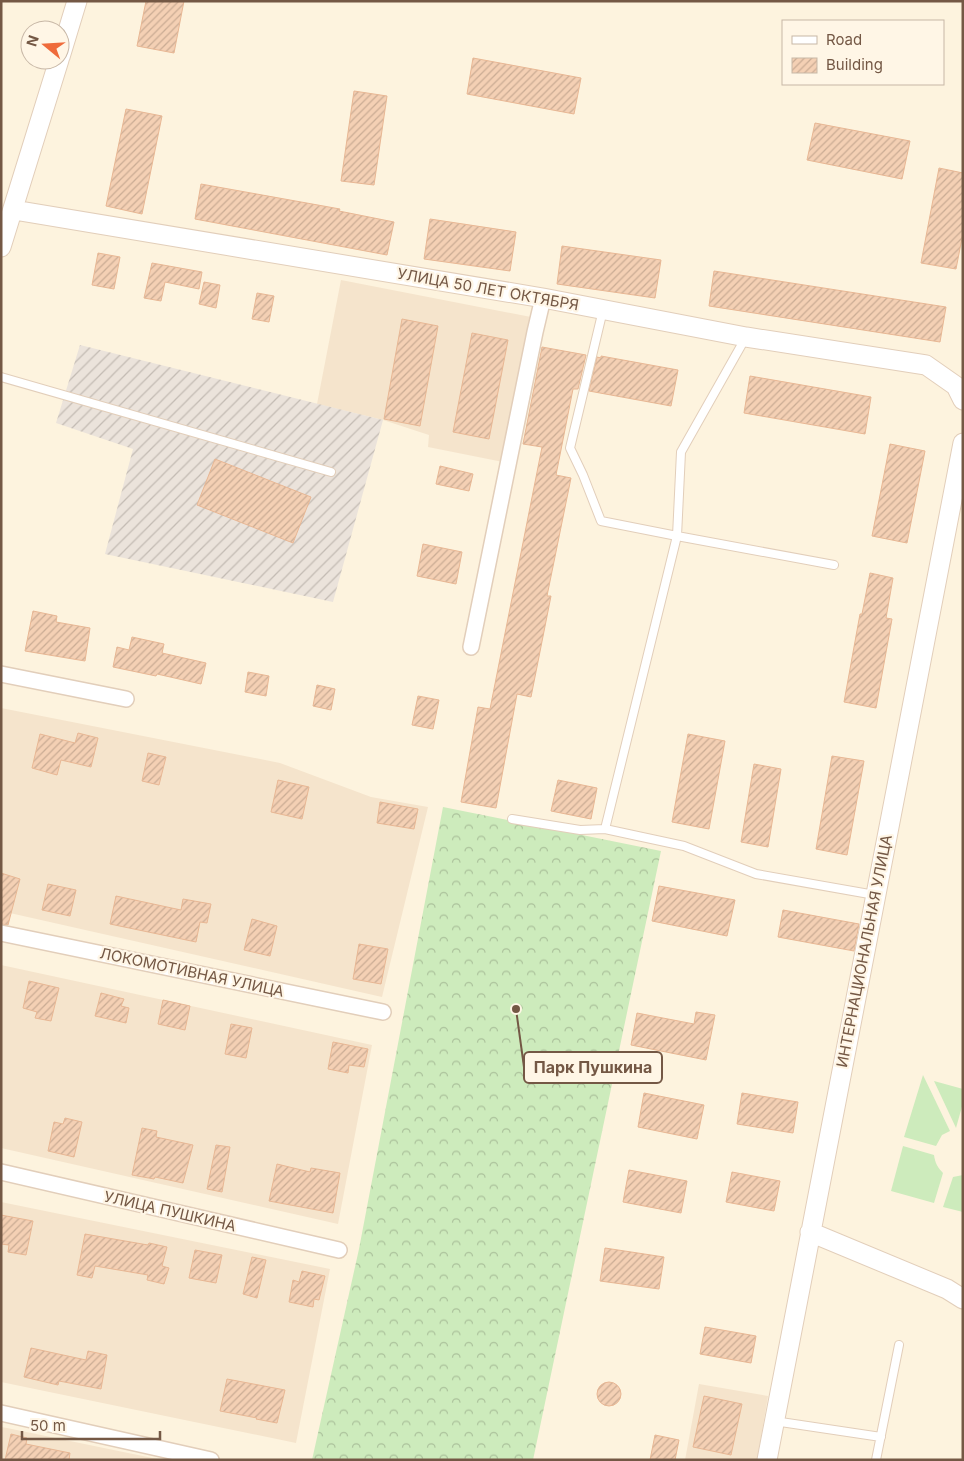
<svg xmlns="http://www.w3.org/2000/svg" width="964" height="1461" viewBox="0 0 964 1461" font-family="Inter,sans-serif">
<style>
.residential{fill:#f5e4cc}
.industrial{fill:url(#industrial-furrows)}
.grass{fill:#cdebbc}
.forest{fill:url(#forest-crowns)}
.building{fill:url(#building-hatch);stroke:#e8b794}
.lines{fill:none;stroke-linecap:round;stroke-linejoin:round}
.service-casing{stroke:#e2ceba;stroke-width:10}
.minor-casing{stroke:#e2ceba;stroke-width:18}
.tertiary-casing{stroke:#e2ceba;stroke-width:21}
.service{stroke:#fff;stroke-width:8}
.minor{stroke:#fff;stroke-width:15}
.tertiary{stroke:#fff;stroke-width:19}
.labels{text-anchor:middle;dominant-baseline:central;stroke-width:4.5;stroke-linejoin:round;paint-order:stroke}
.street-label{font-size:15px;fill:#745845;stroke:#fff6e6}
.leader{fill:none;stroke:#745845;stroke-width:2}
.callout-dot{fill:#745845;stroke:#fff6e6;stroke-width:2}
.callout{fill:#fff6e6;stroke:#745845;stroke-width:2}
.callout-label{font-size:16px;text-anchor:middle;font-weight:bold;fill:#745845}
</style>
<defs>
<pattern id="industrial-furrows" width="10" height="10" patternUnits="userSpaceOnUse" patternTransform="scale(1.25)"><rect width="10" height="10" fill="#ebe3db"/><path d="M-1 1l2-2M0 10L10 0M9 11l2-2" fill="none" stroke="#c3bbb3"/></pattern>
<pattern id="forest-crowns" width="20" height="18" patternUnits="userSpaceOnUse" patternTransform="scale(1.25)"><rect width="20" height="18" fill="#cdebbc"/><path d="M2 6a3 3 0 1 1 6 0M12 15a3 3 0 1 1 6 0" fill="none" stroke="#abc19b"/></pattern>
<pattern id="building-hatch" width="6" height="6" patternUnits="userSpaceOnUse" patternTransform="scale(1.25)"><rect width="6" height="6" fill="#f4d0b4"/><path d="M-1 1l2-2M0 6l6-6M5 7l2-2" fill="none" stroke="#caac94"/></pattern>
</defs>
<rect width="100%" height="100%" fill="#fdf3de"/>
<path class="residential" d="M341,280L531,317L503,462L428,447L429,435L383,420L317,404Z
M1,708L280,763L371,797L428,807L382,997L1,911Z
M1,965L372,1045L338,1224L1,1148Z
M1,1202L330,1269L296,1443L1,1382Z
M699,1384L768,1396L757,1460H685Z
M1,1427L7,1428L162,1460H1Z"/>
<path class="industrial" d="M80,345L383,420L333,602L105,554L133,449L56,423Z"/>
<path class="grass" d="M923,1075L950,1131L942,1135L936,1146L904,1137Z
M934,1081L963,1089V1103L956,1128Z
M903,1146L934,1155C935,1163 938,1168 943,1173L934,1203L891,1191Z
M963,1175V1212L943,1207L953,1177Z"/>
<path class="forest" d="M443,807L661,851L533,1460H312L359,1249Z"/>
<path class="building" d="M146,1H184L174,53L137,46Z
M473,58L581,78L574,114L467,94Z
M354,91L387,96L374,185L341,181Z
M126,109L162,116L142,214L106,206Z
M815,123L910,141L902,179L807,160Z
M939,168L963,173V233L956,269L921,263Z
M201,184L340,209L339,211L394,222L387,255L195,219Z
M430,219L516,232L510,271L424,259Z
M562,246L661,260L655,298L557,284Z
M98,253L120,257L114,289L92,285Z
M152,263L202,272L199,289L165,282L161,301L144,298Z
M714,271L946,307L940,342L709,306Z
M204,282L220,285L216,308L199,304Z
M257,293L274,296L269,322L252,319Z
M402,319L438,326L420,426L384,419Z
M472,333L508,340L489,439L453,432Z
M542,347L586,355L578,389H573L556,475L571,478L547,596H551L531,697L517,694L496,808L461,802L478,707L490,709L542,447L523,444Z
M601,356L678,370L671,406L589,391L597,357L601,358Z
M750,376L871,397L865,434L744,413Z
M890,444L925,451L907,543L872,536Z
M215,459L311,497L293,543L197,505Z
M440,466L473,474L469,491L436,484Z
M423,544L462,552L456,584L417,576Z
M870,573L893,578L886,618L892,619L876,708L844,702L860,614H862Z
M33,611L57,616L56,622L90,628L85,661L25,651Z
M132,637L164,644L162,653L206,663L201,684L157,674L156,676L113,667L117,647L129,650Z
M248,672L269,676L266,696L245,692Z
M317,685L335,689L331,710L313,706Z
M418,696L439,700L433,729L412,725Z
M78,733L98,738L91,767L61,760L57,775L32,768L40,734L75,743Z
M688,734L725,741L709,829L672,822Z
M148,753L166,757L159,785L142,781Z
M832,756L864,761L847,855L816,849Z
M754,764L781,769L768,847L741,842Z
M278,780L309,787L302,819L271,812Z
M558,780L597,788L591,819L551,811Z
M380,802L418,809L414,829L377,823Z
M1,873L20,879L8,925L1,924Z
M48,884L76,890L70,916L42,910Z
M659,886L735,900L727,936L652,921Z
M116,896L181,910L183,899L211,904L207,923L200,922L196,942L110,924Z
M783,910L859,924L854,951L778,937Z
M252,919L277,926L270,956L244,950Z
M359,944L388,949L381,984L353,979Z
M29,981L59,988L51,1021L35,1018L37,1012L23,1008Z
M101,993L124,999L121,1006L129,1008L126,1023L95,1016Z
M163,1000L190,1006L185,1030L158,1024Z
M696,1012L715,1015L706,1060L631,1045L637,1013L694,1024Z
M231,1024L252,1028L246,1058L225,1054Z
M333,1042L368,1049L364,1067L349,1065L348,1073L328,1069Z
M644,1093L704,1105L697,1139L638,1127Z
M742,1093L798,1102L793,1133L737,1124Z
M65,1118L82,1122L74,1157L48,1151L54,1122L63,1124Z
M142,1128L157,1131L156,1137L193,1145L183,1183L155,1177L154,1179L132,1175Z
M216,1145L230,1147L222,1192L207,1189Z
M277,1164L310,1172L311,1168L340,1173L333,1213L269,1201Z
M629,1170L687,1181L681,1213L623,1202Z
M732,1172L780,1181L774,1211L726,1202Z
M1,1215L33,1221L26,1255L8,1252L9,1245L1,1244Z
M85,1234L148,1245L149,1243L167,1247L162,1266L169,1268L164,1284L147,1280L148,1275L95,1266L92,1278L77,1275Z
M605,1248L664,1257L659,1289L600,1281Z
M195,1250L222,1255L216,1283L189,1278Z
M252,1257L266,1260L257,1298L243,1294Z
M302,1271L325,1276L319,1300L314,1299L313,1307L289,1302L293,1280L299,1282Z
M705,1327L756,1336L751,1363L700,1354Z
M31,1348L86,1360L88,1351L107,1355L101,1389L59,1381L58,1385L24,1377Z
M227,1379L285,1390L277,1423L256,1419L257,1418L220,1411Z
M597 1394a12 12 0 1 1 24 0a12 12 0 1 1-24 0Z
M704,1396L742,1404L731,1455L693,1447Z
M11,1434L27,1438L26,1444L70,1453L69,1460H5Z
M655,1435L679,1440L675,1460H650Z"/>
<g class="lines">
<g class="service-casing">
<path id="service" d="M603,310L570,448L583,475L601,521L677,536L834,565
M1,377L331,472
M512,819L580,830L605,829L684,846L756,874L875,895
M605,829L677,536L681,452L746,337
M774,1421L881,1437
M876,1460L899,1345"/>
</g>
<g class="minor-casing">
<path id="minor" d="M471,647L535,332L543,298
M1,674L126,699
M1,933L383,1012
M1,1172L339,1250
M1,1413L211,1460"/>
</g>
<g class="tertiary-casing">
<path id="tertiary" d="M60,57L77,1
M14,210L543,298L746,337L926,365L956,386L963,400
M1,247L59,60
M810,1232L947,1289L963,1299
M767,1460L963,443"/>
</g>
<use href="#service" class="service"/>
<use href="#minor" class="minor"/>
<use href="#tertiary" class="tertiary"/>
</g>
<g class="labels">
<g class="street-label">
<text transform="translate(488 289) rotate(10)">УЛИЦА 50 ЛЕТ ОКТЯБРЯ</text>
<text transform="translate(864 951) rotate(-79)">ИНТЕРНАЦИОНАЛЬНАЯ УЛИЦА</text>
<text transform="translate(192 972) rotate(12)">ЛОКОМОТИВНАЯ УЛИЦА</text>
<text transform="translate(170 1211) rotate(13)">УЛИЦА ПУШКИНА</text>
</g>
</g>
<path class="leader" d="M516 1009L524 1067"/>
<circle class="callout-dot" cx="516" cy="1009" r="5"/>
<rect class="callout" x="524" y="1052" width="138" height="31" rx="5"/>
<g class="callout-label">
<text x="593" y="1073">Парк Пушкина</text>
</g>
<rect width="964" height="1461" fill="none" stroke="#745845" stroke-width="5"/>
<rect x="782" y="20" width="162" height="65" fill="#fff6e6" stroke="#c7b7a6"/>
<rect x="792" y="36" width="25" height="8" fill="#ffffff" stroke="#c7b7a6"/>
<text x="826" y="45" font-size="15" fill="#745845">Road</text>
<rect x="792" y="58" width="25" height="15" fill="url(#building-hatch)" stroke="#c7b7a6"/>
<text x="826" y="70" font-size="15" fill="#745845">Building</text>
<g transform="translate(45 45) rotate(288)"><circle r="24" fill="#fff6e6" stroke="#c7b7a6"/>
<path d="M0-4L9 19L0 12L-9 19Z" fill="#ef6b3b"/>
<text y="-8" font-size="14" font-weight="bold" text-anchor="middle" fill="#745845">N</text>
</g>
<path d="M22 1431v8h138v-8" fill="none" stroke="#745845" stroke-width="2.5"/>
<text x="30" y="1431" font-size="15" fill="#745845" stroke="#fff6e6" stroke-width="4" paint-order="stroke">50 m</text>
</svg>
